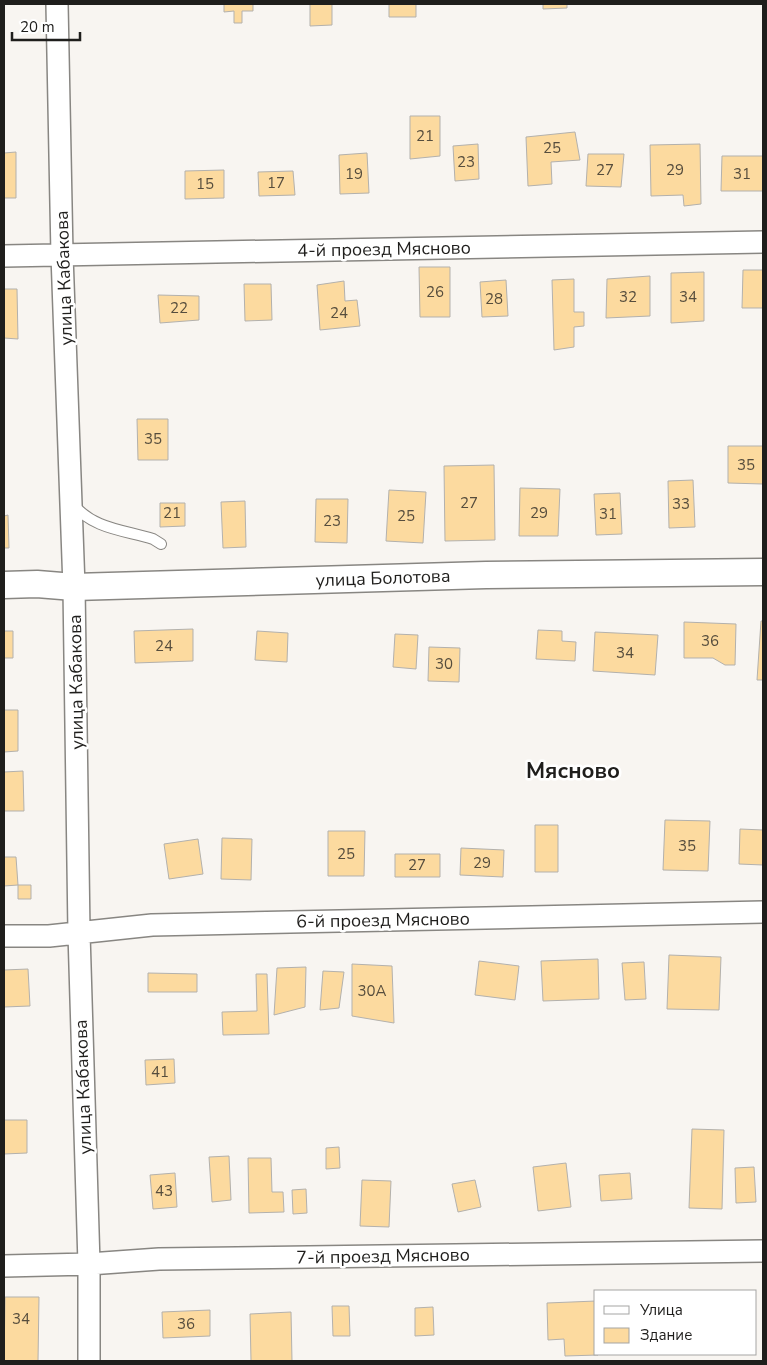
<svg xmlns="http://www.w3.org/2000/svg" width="767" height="1365" viewBox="0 0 767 1365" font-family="'Nunito Sans',sans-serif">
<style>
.building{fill:#fcda9f;stroke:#b3b1ad}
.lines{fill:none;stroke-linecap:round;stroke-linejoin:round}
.service-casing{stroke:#888682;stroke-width:12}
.minor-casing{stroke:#888682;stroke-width:24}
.tertiary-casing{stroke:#888682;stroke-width:29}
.service{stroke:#fff;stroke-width:10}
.minor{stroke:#fff;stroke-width:21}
.tertiary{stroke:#fff;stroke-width:26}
.labels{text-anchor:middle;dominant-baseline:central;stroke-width:5;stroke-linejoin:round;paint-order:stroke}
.number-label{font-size:15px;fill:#564d3d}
.street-label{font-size:18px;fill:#1f1e1c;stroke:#fff}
.district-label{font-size:22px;font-weight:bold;fill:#1f1e1c;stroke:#fff}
</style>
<rect width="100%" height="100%" fill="#f8f5f1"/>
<path class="building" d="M224,4H253V11H242V23H234V11L224,12Z
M310,4H332V25L310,26Z
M389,4H416V17H389Z
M543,4H567V8L543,9Z
M410,116H440V156L410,159Z
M575,132L580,160L551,162L552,184L528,186L526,137Z
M478,144L479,179L455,181L453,146Z
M700,144L701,204L684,206L683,195L651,196L650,145Z
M16,152V198H4V153Z
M367,153L369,193L340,194L339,155Z
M588,154H624L621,187L586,186Z
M722,156H763V191H721Z
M224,170V198L185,199V171Z
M293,171L295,195L259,196L258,172Z
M419,267H450V317H420Z
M743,270H763V308H742Z
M704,272V321L671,323V273Z
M650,276V316L606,318L607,279Z
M574,279V312H584V326L574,327V347L554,350L552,280Z
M506,280L508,316L482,317L480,282Z
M344,281L345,301L357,300L360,326L320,330L317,285Z
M244,284H271L272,320L245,321Z
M4,289H17L18,339L4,338Z
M158,295L199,296V320L160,323Z
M137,419H168V460H138Z
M728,446H763V484L728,483Z
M494,465L495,540L445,541L444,466Z
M693,480L695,527L669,528L668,481Z
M520,488L560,489L558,536H519Z
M389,490L426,492L423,543L386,541Z
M620,493L622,534L596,535L594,494Z
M316,499H348L347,543L315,542Z
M245,501L246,547L223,548L221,502Z
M160,503H185V526L160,527Z
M8,515L9,548H4V516Z
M761,621H763V680H757Z
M684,622L736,624L735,665H725L713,658H684Z
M193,629V661L135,663L134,631Z
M538,630L562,631V641L576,642L575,661L536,659Z
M4,631H13V658H4Z
M257,631L288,633L287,662L255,660Z
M595,632L658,635L655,675L593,671Z
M395,634L418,635L416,669L393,667Z
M429,647L460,648L459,682L428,681Z
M4,710H18V751L4,752Z
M23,771L24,811H4V772Z
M665,820L710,821L708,871L663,870Z
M535,825H558V872H535Z
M740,829L763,830V865L739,864Z
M328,831H365L364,876H328Z
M222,838L252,839L251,880L221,879Z
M198,839L203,874L169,879L164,844Z
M461,848L504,850L503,877L460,875Z
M395,854H440V877H395Z
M4,857H16L18,885L4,886Z
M18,885H31V899H18Z
M669,955L721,957L719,1010L667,1009Z
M598,959L599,999L543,1001L541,961Z
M479,961L519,966L515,1000L475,995Z
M644,962L646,999L625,1000L622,963Z
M352,964L392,966L394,1023L352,1016Z
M306,967L305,1007L274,1015L277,968Z
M28,969L30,1006L4,1007V970Z
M323,971L344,972L339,1008L320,1010Z
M148,973L197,974V992H148Z
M256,974H267L269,1034L223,1035L222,1012L257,1011Z
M174,1059L175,1083L146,1085L145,1060Z
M4,1120H27V1153L4,1154Z
M692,1129L724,1130L722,1209L689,1208Z
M339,1147L340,1168L326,1169V1148Z
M229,1156L231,1200L212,1202L209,1157Z
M248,1158H271L272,1192H283L284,1212L249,1213Z
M566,1163L571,1207L538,1211L533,1167Z
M754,1167L756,1202L736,1203L735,1168Z
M175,1173L177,1207L153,1209L150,1175Z
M630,1173L632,1199L601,1201L599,1175Z
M362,1180L391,1181L389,1227L360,1226Z
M475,1180L481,1207L458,1212L452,1184Z
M306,1189L307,1213L293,1214L292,1190Z
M5,1297H39L38,1361H4Z
M596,1301V1354L598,1355L565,1356L564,1339L548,1340L547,1303Z
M332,1306H349L350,1336H333Z
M433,1307L434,1335L415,1336V1308Z
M210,1310V1336L163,1338L162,1312Z
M291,1312L292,1361H251L250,1314Z"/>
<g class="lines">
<g class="service-casing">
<path id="service" d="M73,504C93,529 124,530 153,539L161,544"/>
</g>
<g class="minor-casing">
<path id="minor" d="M57,4L62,255L74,587L79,933L89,1264V1361
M4,256L763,242
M4,936H49L152,925L763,912
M4,1266L89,1264L159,1259L763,1251"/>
</g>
<g class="tertiary-casing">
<path id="tertiary" d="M4,585L37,584L74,587L486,575L763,572"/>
</g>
<use href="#service" class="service"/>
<use href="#minor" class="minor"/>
<use href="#tertiary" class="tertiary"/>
</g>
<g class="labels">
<g class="number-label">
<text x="425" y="136">21</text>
<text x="552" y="148">25</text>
<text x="466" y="162">23</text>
<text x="605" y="170">27</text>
<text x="675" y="170">29</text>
<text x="354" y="174">19</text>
<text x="742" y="174">31</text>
<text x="276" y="183">17</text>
<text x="205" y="184">15</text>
<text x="435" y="292">26</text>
<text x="628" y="297">32</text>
<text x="688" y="297">34</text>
<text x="494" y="299">28</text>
<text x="179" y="308">22</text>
<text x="339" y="313">24</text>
<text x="153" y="439">35</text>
<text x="746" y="465">35</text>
<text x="469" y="503">27</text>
<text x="681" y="504">33</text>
<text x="172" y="513">21</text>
<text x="539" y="513">29</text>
<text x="608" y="514">31</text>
<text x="406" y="516">25</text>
<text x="332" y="521">23</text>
<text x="710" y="641">36</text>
<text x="164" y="646">24</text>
<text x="625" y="653">34</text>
<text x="444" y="664">30</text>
<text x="687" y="846">35</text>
<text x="346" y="854">25</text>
<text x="482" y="863">29</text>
<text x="417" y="865">27</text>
<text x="372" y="991">30А</text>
<text x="160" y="1072">41</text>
<text x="164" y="1191">43</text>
<text x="21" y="1319">34</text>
<text x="186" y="1324">36</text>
</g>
<g class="street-label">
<text transform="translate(384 249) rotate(-1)">4-й проезд Мясново</text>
<text transform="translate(64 278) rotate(-92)">улица Кабакова</text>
<text transform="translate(383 578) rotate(-2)">улица Болотова</text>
<text transform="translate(76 682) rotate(-91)">улица Кабакова</text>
<text transform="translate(383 920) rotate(-1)">6-й проезд Мясново</text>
<text transform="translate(83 1087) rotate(-92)">улица Кабакова</text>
<text transform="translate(383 1256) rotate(-1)">7-й проезд Мясново</text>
</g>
<g class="district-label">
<text x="573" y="771">Мясново</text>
</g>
</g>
<rect width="767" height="1365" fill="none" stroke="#1f1e1c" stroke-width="10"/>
<rect x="594" y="1290" width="162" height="65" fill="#ffffff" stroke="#a5a5a4"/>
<rect x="604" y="1306" width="25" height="8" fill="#ffffff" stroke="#a5a5a4"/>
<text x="640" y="1315" font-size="15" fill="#1f1e1c">Улица</text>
<rect x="604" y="1328" width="25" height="15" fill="#fcda9f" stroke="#a5a5a4"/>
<text x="640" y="1340" font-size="15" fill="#1f1e1c">Здание</text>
<path d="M12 32v8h68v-8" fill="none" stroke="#1f1e1c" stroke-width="2.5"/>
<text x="20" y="32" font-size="15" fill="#1f1e1c" stroke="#ffffff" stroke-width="4" paint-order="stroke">20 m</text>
</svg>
